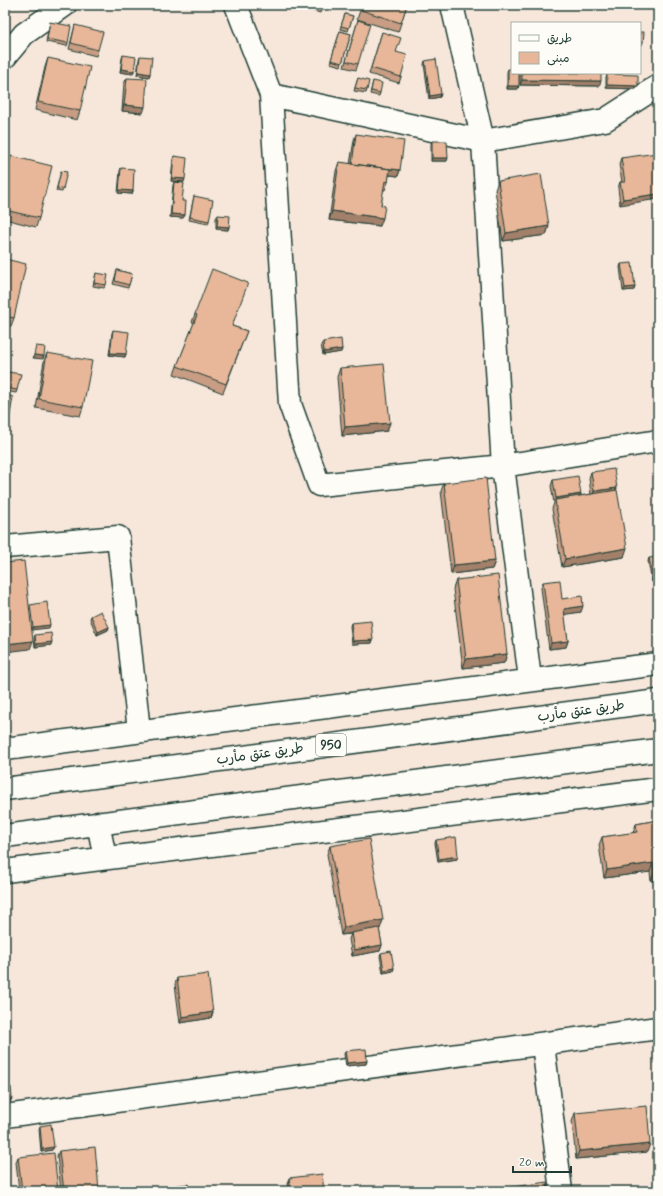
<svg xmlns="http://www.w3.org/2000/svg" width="663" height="1196" viewBox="0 0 663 1196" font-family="Mynerve,'Playpen Sans Arabic',sans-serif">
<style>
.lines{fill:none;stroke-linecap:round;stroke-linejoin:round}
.minor-casing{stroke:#1f3d34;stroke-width:25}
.major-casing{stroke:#1f3d34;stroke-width:25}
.minor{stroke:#fdfcf7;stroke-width:22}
.major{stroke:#fdfcf7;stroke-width:22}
.wall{fill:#c89d84;stroke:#1f3d34}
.shaded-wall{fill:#a2806b;stroke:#1f3d34}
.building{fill:#e8b799;stroke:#1f3d34}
.labels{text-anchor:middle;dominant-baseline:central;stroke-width:4;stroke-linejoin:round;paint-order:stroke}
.shield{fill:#fdfcf7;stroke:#62766e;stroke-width:1}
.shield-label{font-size:13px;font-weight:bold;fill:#1f3d34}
.street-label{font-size:14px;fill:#1f3d34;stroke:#fdfcf7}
</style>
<rect width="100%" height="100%" fill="#f7e7db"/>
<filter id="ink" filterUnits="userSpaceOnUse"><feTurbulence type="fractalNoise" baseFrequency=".025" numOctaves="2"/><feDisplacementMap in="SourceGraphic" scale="8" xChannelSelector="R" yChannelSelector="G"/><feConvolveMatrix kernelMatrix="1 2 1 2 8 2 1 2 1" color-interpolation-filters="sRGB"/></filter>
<g filter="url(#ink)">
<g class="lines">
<g class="minor-casing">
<path id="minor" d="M236,5L271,95L483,141L605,120L658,86
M452,5L483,141L503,466L530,679
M5,57L24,34L65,5
M271,95L290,404L319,485L503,466L658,441
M5,547L118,537L139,731
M5,749L658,664
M5,871L658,789
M543,1044L561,1191
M5,1116L658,1028"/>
</g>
<g class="major-casing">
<path id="major" d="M5,789L658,701
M98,823L105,858
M5,836L658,750"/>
</g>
<use href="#minor" class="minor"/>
<use href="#major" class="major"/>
</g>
<path class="wall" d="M295,5H323L320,13Z
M362,5H407L398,32L357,19Z
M345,14L353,16L348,31L340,29Z
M358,20V64L356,70L344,67Z
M50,22L68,43L67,46L46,42Z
M75,25L98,50L96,56L69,49Z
M340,31L351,34L341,66L330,63Z
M382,32L396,52L401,77L399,83L369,74Z
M640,32L643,42L642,45H640Z
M123,55L134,71L133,74L120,72L122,58Z
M140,56L150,74L149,77L137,75L139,59Z
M48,58L80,111L77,120L35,110L45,67Z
M425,61L440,97L429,99L424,64Z
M508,69L518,89H507V72Z
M520,73H601L599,86L520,85Z
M607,74L638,86L636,89L606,88V77Z
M127,78L143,113L122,111L124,83Z
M358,78L367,90L366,93L354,91Z
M373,81L380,93L379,96L370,94Z
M356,134L400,170L398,176L389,175L388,182L385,190H383L381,205L380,226L329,220L336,171L339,162L350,164L354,140Z
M432,141L447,161H431V144Z
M11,156L39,218L36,227L5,219V177L8,165Z
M174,156L184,182L171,181L173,159Z
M658,156L620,205L618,188L620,182H622L619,164L621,158Z
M121,168L133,191L132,194L118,193L120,171Z
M61,171L63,189L62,192L56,191Z
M498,181L549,226L546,235L503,241L495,190Z
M174,182L182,201L185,215L183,218L170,217L173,185Z
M194,196L209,221L208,224L189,220Z
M218,215L229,227L228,230L216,229V218Z
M5,259L14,318L11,326L5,325Z
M621,264L635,287L634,290L623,291L620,267Z
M117,270L132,274L128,288L113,284Z
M96,273L106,285L104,288L93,286Z
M195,314L247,331L223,393L174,374L194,323L192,322Z
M113,330L126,354L125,357L109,355L112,333Z
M656,335L658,347L656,348L654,338Z
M323,342L342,349L341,352L323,355L321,345Z
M47,353L83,407L80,416L36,408L44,361Z
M340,368L387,431L342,436L337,377Z
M8,372L17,390L16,393L5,391V385Z
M591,472L617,488L616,490L624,557L562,567L552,509L554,503L551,486L553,480L581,494L580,496L591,494L589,478Z
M444,483L495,561L492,569L451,574L441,491Z
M649,558L658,581L652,582L648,561Z
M456,580L507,654L504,663L463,668L453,589Z
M543,582L562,599L581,612L564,614L568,641L566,647L549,649L541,588Z
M91,616L109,627L108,630L97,635L90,619Z
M351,623L373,640L372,643L352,644L350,626Z
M35,635L51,645L35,647L34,638Z
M658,820V880L651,881L650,872L604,878L599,845L602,837L633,833L636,824Z
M436,840L457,859L438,862L435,843Z
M330,846L380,929H379L382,945L380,951L352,956L349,939L351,934L341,935L327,854Z
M381,953L394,968L393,971L383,973L380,956Z
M177,978L213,1012L211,1018L180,1023L175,984Z
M345,1051L367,1061L366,1064L346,1066L344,1054Z
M575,1113L647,1152L576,1159L572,1122Z
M40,1126L54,1147L52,1150L41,1152L39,1129Z
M59,1151L99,1191H61L57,1156Z
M658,1156V1191L655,1164Z
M18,1157L58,1191H19L16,1162Z
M289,1178L324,1191H288L287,1183Z"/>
<path class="shaded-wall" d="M121,69L134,71L133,74L120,72Z
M138,72L150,74L149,77L137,75Z
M522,80L601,81L599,86L520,85Z
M607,85L638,86L636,89L606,88Z
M508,86H519L518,89H507Z
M441,94L440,97L429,99L430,96Z
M124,105L145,107L143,113L122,111Z
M432,158H448L447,161H431Z
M352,164L400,170L398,176L349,170Z
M172,178L185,179L184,182L171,181Z
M119,190L133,191L132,194L118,193Z
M658,194V199L620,205L623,199Z
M332,211L383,218L380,226L329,220Z
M171,214L185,215L183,218L170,217Z
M217,226L229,227L228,230L216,229Z
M549,226L546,235L503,241L506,233Z
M635,287L634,290L623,291L625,288Z
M342,349L341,352L323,355L324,352Z
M110,353L126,354L125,357L109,355Z
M34,355L44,356L43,359L33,358Z
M390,423L387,431L342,436L345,427Z
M617,488L614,494L592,497L594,491Z
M581,494L579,500L555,501L556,498Z
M627,548L624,557L562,567L565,559Z
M495,561L492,569L451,574L454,565Z
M653,579H658V581L652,582Z
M583,606L581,612L561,615L564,609Z
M50,625L49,628L31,630L33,627Z
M109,627L108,630L97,635L98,632Z
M373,640L372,643L352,644L353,641Z
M33,641L30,649L5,652V644Z
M568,641L566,647L549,649L551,643Z
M52,642L51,645L35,647L36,644Z
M507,654L504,663L463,668L466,659Z
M458,856L457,859L438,862L439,859Z
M653,863L650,872L604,878L607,870Z
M658,872V880L651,881L654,873Z
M383,920L380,929L341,935L344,927Z
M382,945L380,951L352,956L354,950Z
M394,968L393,971L383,973L384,970Z
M213,1012L211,1018L180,1023L182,1017Z
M367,1061L366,1064L346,1066L347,1063Z
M12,1098L11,1101L5,1102V1100Z
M650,1144L647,1152L576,1159L579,1151Z
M54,1147L52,1150L41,1152L42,1149Z"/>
<path class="building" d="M315,5H323L322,7Z
M362,5H407L401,23L361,10Z
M345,14L353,16L349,28L341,26Z
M358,20L370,24L358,64L346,61Z
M50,22L71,26L68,43L47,39Z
M75,25L103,32L98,50L71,43Z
M340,31L351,34L342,63L331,60Z
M382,32L401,38L396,52L407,55L401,77L371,68Z
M640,32H644L643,42H640Z
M123,55L136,57L134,71L121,69Z
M140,56L152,57L150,74L138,72Z
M48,58L90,67L80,111L38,102Z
M436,59L441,94L430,96L425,61Z
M508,69H512V73H519V86H508Z
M522,73H601V81L522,80Z
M607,74L638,75V86L607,85Z
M127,78L147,79L145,107L124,105Z
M358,78L369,81L367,90L355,88Z
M373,81L382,83L380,93L371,91Z
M356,134L404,141L400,170L352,164Z
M432,141H447L448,158H432Z
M657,153L658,156V194L623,199L620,182H625L621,158Z
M11,156L52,166L39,218L5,210V181Z
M174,156L187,158L185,179L172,178Z
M339,162L390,169L388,182L385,181L381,205L385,206L383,218L332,211Z
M121,168L134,169L133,191L119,190Z
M61,171L67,172L63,189L57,188Z
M541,174L549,226L506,233L498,181Z
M174,182L184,183L182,201H186L185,215L171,214Z
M194,196L213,200L209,221L190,217Z
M218,215L230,216L229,227L217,226Z
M5,259L26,264L14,318L5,316Z
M632,263L635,287L625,288L621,264Z
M212,269L248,283L232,326L247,331L226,384L177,366L197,315L195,314Z
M117,270L132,274L129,285L115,281Z
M96,273L108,275L106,285L94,283Z
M113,330L129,332L126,354L110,353Z
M658,334V345H657L656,335Z
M341,339L342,349L324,352L323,342Z
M36,346L45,347L44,356L34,355Z
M47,353L92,361L83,407L39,399Z
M384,364L390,423L345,427L340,368Z
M8,372L21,374L17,390L5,388Z
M5,395L13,397L6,438H5Z
M614,469L617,488L594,491L591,472Z
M578,476L581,494L556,498L553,480Z
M486,478L495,561L454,565L444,483Z
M617,490L627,548L565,559L555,500Z
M658,557V579H653L649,558Z
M24,561L33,641L5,644V563Z
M498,575L507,654L466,659L456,580Z
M560,580L562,599L582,596L583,606L564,609L568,641L551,643L543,582Z
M47,602L50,625L33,627L30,605Z
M101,611L109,627L98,632L91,616Z
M371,621L373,640L353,641L351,623Z
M51,633L52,642L36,644L35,635Z
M658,820V872L654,873L653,863L607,870L602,837L637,832L636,824Z
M456,837L458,856L439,859L436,840Z
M369,839L383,920L344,927L330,846Z
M379,928L382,945L354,950L351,933Z
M391,951L394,968L384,970L381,953Z
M208,974L213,1012L182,1017L177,978Z
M366,1049L367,1061L347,1063L345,1051Z
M11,1087L12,1098L5,1100V1088Z
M647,1106L650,1144L579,1151L575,1113Z
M51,1124L54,1147L42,1149L40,1126Z
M95,1147L99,1190L94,1191H64L59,1151Z
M54,1153L58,1191H22L18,1157Z
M322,1174L324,1191H291L289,1178Z
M547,1182L548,1191H506V1188Z
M188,1184L189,1191H155V1188Z"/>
</g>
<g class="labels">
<rect class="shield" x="316" y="734" width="30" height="22" rx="3"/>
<g class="shield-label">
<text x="331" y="745">950</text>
</g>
<g class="street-label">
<text transform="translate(581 711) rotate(-8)">طريق عتق مأرب</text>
<text transform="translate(260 754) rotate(-8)">طريق عتق مأرب</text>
</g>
</g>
<rect width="663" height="1196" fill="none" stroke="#fdfcf7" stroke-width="20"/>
<rect x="10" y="10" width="643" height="1176" fill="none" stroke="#1f3d34" stroke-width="1.5" filter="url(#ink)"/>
<rect x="511" y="22" width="130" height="52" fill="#fdfcf7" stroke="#a4b0a9"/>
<rect x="519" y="35" width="20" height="6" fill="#fdfcf7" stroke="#a4b0a9"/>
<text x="547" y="42" font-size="12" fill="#1f3d34">طريق</text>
<rect x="519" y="52" width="20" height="12" fill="#e8b799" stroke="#a4b0a9"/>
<text x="547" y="62" font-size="12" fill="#1f3d34">مبنى</text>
<path d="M513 1166v6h58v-6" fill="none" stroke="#1f3d34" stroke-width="2"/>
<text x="519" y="1166" font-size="12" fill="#1f3d34" stroke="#fdfcf7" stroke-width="3" paint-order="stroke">20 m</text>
</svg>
